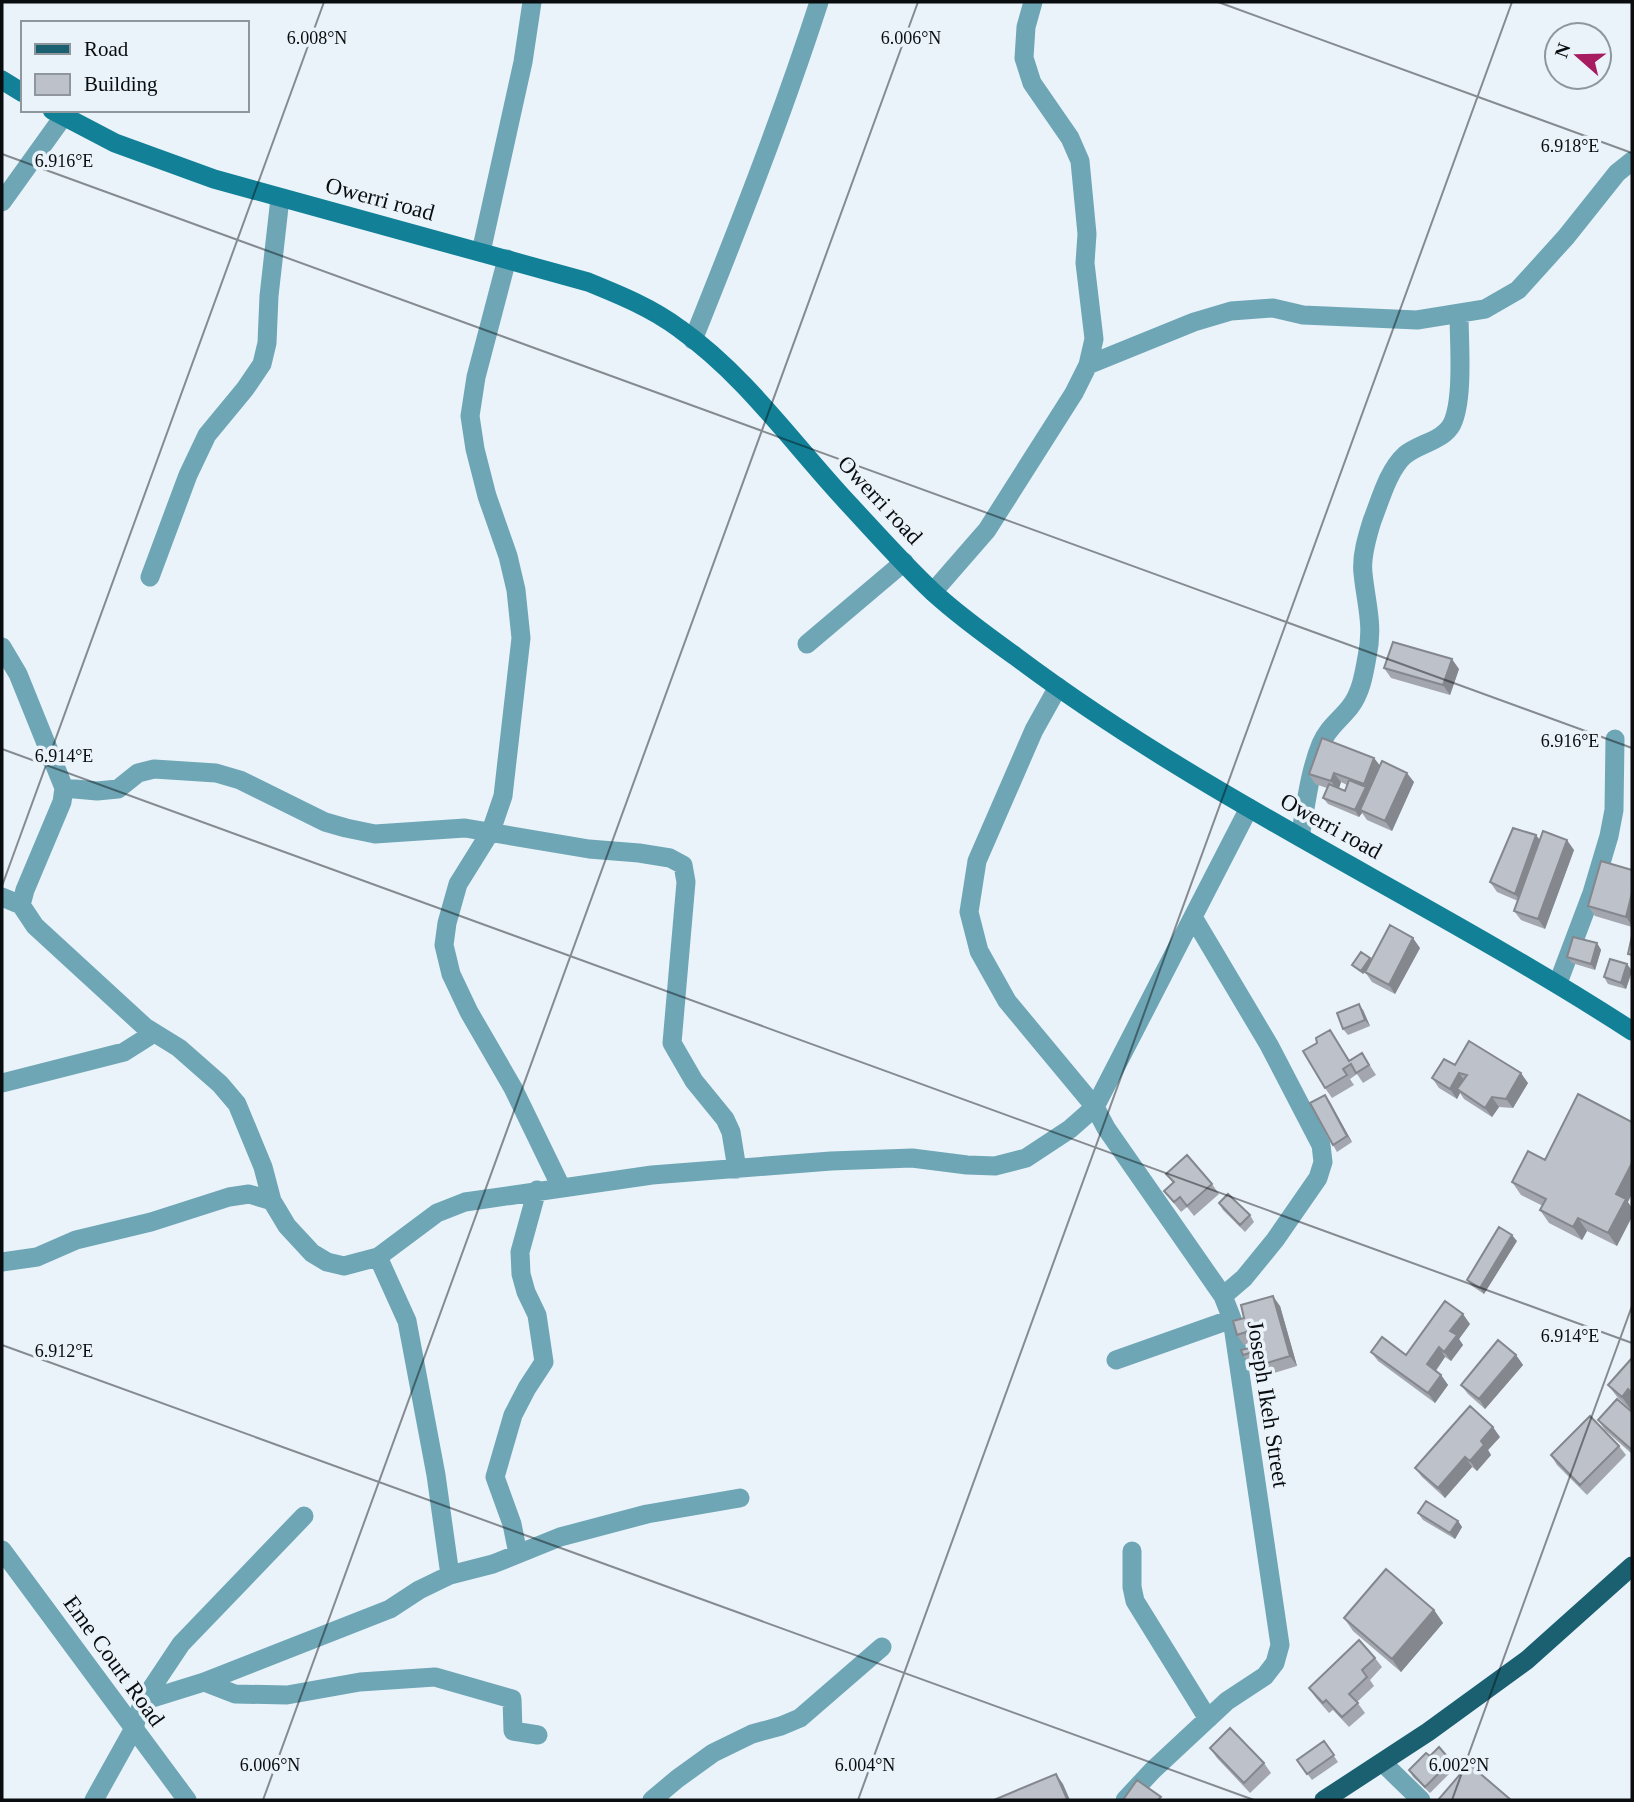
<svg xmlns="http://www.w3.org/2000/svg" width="1634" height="1802" viewBox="0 0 1634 1802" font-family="'Times New Roman',serif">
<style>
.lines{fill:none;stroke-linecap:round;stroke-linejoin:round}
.minor{stroke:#6ea6b6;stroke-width:19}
.tertiary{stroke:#6ea6b6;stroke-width:19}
.secondary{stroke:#128198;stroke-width:19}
.primary{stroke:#1a6071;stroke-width:19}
.wall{fill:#a3a6ae;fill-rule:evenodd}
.shaded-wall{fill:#84878d}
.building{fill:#bdc1ca;stroke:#84878d;stroke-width:2}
.ticks{fill:none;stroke:#0a0d0f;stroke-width:2;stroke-opacity:0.45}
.labels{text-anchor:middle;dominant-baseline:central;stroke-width:7;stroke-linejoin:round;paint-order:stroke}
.street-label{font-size:23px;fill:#0a0d0f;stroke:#eaf3fa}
.ticks-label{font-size:18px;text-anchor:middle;fill:#0a0d0f;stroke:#eaf3fa;stroke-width:7;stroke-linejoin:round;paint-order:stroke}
</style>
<rect width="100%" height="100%" fill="#eaf3fa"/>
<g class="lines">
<path class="minor" d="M2,202L63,117
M481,252L523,62L532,2
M507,259L476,377L470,416L475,449L487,496L508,556L516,590L521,638L503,796L491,831L458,884L447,923L444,945L451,974L469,1012L513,1088L561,1187
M693,340C738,228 782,116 819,2
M1088,365L1194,322L1231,311L1273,308L1303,315L1417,320L1485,309L1518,290L1566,237L1617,173L1632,161
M150,577L188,475L207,435L245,389L262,364L267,343L269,296L280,198
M933,592L987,530L1074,393L1088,365L1094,339L1085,263L1087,234L1080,161L1070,138L1032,83L1024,58L1026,27L1033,2
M807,644L904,562
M2,647L18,674L64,788L62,802L25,890L21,905L35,926L145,1027L179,1048L220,1084L237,1104L263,1167L272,1201L287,1226L312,1253L327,1262L344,1266L378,1257L437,1213L465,1202L652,1175L831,1161L912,1158L967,1165L995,1166L1026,1158L1070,1129L1095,1107L1249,808
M1058,687L1034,730L977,861L969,912L979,951L1007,1001L1095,1107L1106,1128L1223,1296L1232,1319L1280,1645L1275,1663L1265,1676L1227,1701L1153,1770L1125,1800
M64,788L97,791L118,789L138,773L154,769L216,773L240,780L325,822L346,828L375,834L465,828L589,849L639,853L670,858L683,865L686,882L672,1043L694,1081L725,1119L731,1132L737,1169
M1300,837C1306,806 1309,773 1321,744C1328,727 1340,720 1350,707C1361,693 1364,674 1367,657C1374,625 1366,604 1363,573C1361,557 1367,537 1372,521C1380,501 1388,470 1405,455C1420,443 1443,441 1452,424C1464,399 1459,342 1459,313
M2,897L21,905
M1193,917L1269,1045L1321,1145L1323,1162L1318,1178L1275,1240L1244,1278L1223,1296
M1558,983L1592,893L1609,836L1614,810L1615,739
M2,1083L124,1052L154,1033
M378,1257L407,1321L436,1475L450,1575
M2,1262L37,1257L76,1240L151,1222L229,1197L249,1194L272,1201
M1116,1360L1232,1319
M1132,1551V1587L1135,1601L1208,1719
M518,1554L512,1524L495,1477L513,1415L527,1388L544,1362L537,1315L526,1292L521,1274L520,1252L537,1190
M204,1682L235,1694L287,1695L360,1682L435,1677L512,1699L513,1731L538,1735
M143,1701L181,1644L304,1516
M1383,1763L1421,1800
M94,1800L133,1730L143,1701L204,1682L390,1609L419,1590L450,1575L493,1564L560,1537L647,1514L740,1498
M652,1800L677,1779L713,1753L752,1734L781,1726L800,1718L882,1647"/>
<path class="tertiary" d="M2,1550L187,1800"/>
<path class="secondary" d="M2,80L23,93
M52,110L115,143L214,179L588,282C620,295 652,308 680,329C746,376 793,444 847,502C875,532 903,564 933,592C958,615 987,636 1015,656C1208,801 1430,900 1632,1031"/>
<path class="primary" d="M1324,1800L1428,1732L1527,1660L1632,1566"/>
</g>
<path class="wall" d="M1384,668L1459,669L1450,695L1391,678Z
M1374,758L1380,766L1414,782L1392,831L1367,820L1362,813L1359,817L1328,804L1323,798L1327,788L1315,784L1309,774ZM1341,782L1347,785L1345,791L1339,788Z
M1536,835L1540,840L1574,850L1545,929L1521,920L1514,911L1518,901L1497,892L1490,882Z
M1632,870V927L1595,916L1588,906Z
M1597,943L1601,950L1595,970L1572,963L1567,957Z
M1420,948L1395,994L1372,982L1365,972L1363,974L1355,968L1352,965Z
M1627,964L1632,971L1626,989L1608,984L1604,977Z
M1363,1010L1370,1026L1348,1035L1343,1029Z
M1330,1030L1349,1060L1362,1053L1376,1075L1363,1083L1357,1074L1350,1079L1354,1085L1332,1098L1325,1088L1317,1043Z
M1455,1065L1528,1083L1513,1108L1499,1107L1492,1117L1464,1099L1460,1093L1457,1099L1439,1088L1432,1078Z
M1325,1095L1352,1142L1337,1152L1333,1145Z
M1166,1174L1212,1184L1219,1194L1194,1216L1187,1207L1181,1212L1164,1191L1173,1183Z
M1512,1182L1628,1202L1617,1246L1587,1231L1582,1240L1549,1223L1540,1210L1543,1206L1521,1195Z
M1219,1203L1250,1215L1254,1222L1245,1232L1223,1210Z
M1517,1241L1484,1294L1472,1286L1467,1280Z
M1280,1306L1297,1366L1264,1376L1256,1363L1250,1365L1243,1355L1250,1348L1249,1343L1244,1345L1237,1335Z
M1470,1324L1459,1339L1463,1345L1451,1361L1445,1357L1436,1371L1441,1375L1448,1385L1435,1403L1378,1361L1371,1352L1406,1355Z
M1516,1355L1523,1365L1485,1409L1468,1394L1461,1385Z
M1632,1358V1409L1631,1410L1618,1398L1608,1385Z
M1632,1412V1454L1605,1430L1598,1420Z
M1500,1437L1488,1450L1491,1455L1477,1471L1472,1467L1445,1498L1422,1477L1415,1468Z
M1619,1446L1626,1455L1587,1495L1557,1465L1551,1455Z
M1418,1513L1458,1521L1462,1527L1455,1539L1423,1520Z
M1434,1610L1443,1623L1401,1672L1353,1631L1344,1618Z
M1375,1658L1382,1667L1370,1680L1374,1686L1357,1702L1365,1713L1349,1727L1333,1710L1329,1713L1316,1698L1309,1688Z
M1324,1741L1338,1762L1312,1780L1297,1760Z
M1210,1748L1264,1763L1271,1773L1250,1793L1217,1758Z
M1430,1756L1451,1761L1456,1767L1430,1793L1413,1777L1409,1770Z"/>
<path class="shaded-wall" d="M1452,659L1459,669L1450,695L1443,685Z
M1374,758L1381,767L1360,810L1362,813L1359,817L1355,810L1366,787L1364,784Z
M1334,773L1341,782L1338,791L1331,781Z
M1407,773L1414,782L1392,831L1385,821Z
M1536,835L1543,845L1522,903L1515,894Z
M1567,840L1574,850L1545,929L1538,919Z
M1632,893V926L1626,917Z
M1413,938L1420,948L1395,994L1389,985Z
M1597,943L1601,950L1595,970L1591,964Z
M1370,958L1372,962L1363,974L1361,971Z
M1627,964L1632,971L1626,989L1621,983Z
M1359,1004L1363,1010L1370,1026L1365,1020Z
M1459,1073L1466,1083L1457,1089L1460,1093L1457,1099L1450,1089Z
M1521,1073L1528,1083L1513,1108L1506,1099Z
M1325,1095L1330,1102L1352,1142L1347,1136Z
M1492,1097L1499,1107L1492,1117L1485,1108Z
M1632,1163V1194L1628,1202L1632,1208V1217L1617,1246L1608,1233L1616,1194Z
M1578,1218L1587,1231L1582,1240L1573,1227Z
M1512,1235L1517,1241L1484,1294L1480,1288Z
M1273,1296L1280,1306L1297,1366L1290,1356Z
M1463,1314L1470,1324L1459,1339L1463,1345L1451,1361L1444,1352L1450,1331Z
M1439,1347L1445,1357L1433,1374L1427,1364Z
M1516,1355L1523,1365L1485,1409L1479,1399Z
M1441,1375L1448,1385L1435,1403L1428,1393Z
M1628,1389L1632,1395V1409L1631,1410L1622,1397Z
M1493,1427L1500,1437L1488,1450L1491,1455L1477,1471L1470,1461L1481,1441Z
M1465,1457L1472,1467L1445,1498L1438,1488Z
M1458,1521L1462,1527L1455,1539L1450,1533Z
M1434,1610L1443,1623L1401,1672L1392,1659Z
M1056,1774L1063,1784L1070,1800L1067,1799Z"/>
<path class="building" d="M1393,642L1452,659L1443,685L1384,668Z
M1322,738L1374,758L1364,784L1334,773L1331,781L1309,774Z
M1382,761L1407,773L1385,821L1360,810Z
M1349,780L1366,787L1355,810L1323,798L1329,784L1345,791Z
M1513,828L1536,835L1515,894L1490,882Z
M1543,831L1567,840L1538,919L1514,911Z
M1601,861L1632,870V893L1626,917L1588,906Z
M1390,925L1413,938L1389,985L1365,972Z
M1632,936V955L1628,954Z
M1573,937L1597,943L1591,964L1567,957Z
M1361,952L1370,958L1361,971L1352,965Z
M1610,959L1627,964L1621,983L1604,977Z
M1359,1004L1365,1020L1343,1029L1337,1013Z
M1330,1030L1349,1061L1362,1053L1369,1065L1356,1073L1351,1064L1343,1069L1347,1075L1325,1088L1303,1051L1317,1043L1316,1038Z
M1469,1041L1521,1073L1506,1099L1492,1097L1485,1108L1457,1089L1467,1075L1459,1073L1450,1089L1432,1078L1444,1059L1455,1065Z
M1578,1094L1632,1122V1163L1616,1194L1626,1199L1608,1233L1578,1218L1573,1227L1540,1210L1546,1199L1512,1182L1528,1151L1545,1160Z
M1325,1095L1347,1136L1333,1145L1310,1103Z
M1187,1155L1212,1184L1187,1206L1180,1197L1174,1202L1164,1191L1174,1182L1166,1174Z
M1228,1194L1250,1215L1240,1225L1219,1203Z
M1499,1227L1512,1235L1480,1288L1467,1280Z
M1273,1296L1290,1356L1257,1366L1253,1352L1243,1355L1241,1350L1250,1348L1246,1332L1237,1335L1233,1321L1244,1318L1241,1305Z
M1445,1301L1463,1314L1450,1331L1457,1335L1444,1352L1439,1347L1427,1364L1441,1375L1428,1393L1371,1352L1382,1337L1406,1355Z
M1498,1340L1516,1355L1479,1399L1461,1385Z
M1632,1358V1393L1628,1389L1622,1397L1608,1385Z
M1617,1399L1632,1412V1450L1598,1420Z
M1470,1406L1493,1427L1481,1441L1484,1445L1470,1461L1465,1457L1438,1488L1415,1468Z
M1590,1416L1619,1446L1580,1485L1551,1455Z
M1426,1501L1458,1521L1450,1533L1418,1513Z
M1386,1569L1434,1610L1392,1659L1344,1618Z
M1359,1640L1375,1658L1362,1670L1367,1677L1349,1694L1358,1703L1342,1717L1326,1700L1323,1703L1309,1688Z
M1230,1728L1264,1763L1244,1783L1210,1748Z
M1324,1741L1334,1755L1307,1774L1297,1760Z
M1439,1747L1451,1761L1425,1787L1409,1770L1426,1753L1430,1756Z
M1469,1764L1511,1800H1438Z
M1056,1774L1067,1799L1065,1800H997L996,1799Z
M1137,1780L1161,1797L1158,1800H1123Z"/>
<path class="ticks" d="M1218,2L1632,153M2,154L1632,748M2,749L1632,1343M2,886L324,2M2,1345L1254,1800M263,1800L918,2M858,1800L1512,2M1452,1800L1632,1306"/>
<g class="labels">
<g class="street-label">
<text transform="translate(380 199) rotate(15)">Owerri road</text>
<text transform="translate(880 500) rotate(47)">Owerri road</text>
<text transform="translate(1331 826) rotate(29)">Owerri road</text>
<text transform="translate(1268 1404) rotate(81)">Joseph Ikeh Street</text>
<text transform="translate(114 1661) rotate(54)">Eme Court Road</text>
</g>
</g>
<g class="ticks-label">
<text x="317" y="44">6.008°N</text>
<text x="911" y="44">6.006°N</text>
<text x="1570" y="152">6.918°E</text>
<text x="64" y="167">6.916°E</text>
<text x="1570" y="747">6.916°E</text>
<text x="64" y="762">6.914°E</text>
<text x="1570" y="1342">6.914°E</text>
<text x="64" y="1357">6.912°E</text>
<text x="270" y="1771">6.006°N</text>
<text x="865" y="1771">6.004°N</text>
<text x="1459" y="1771">6.002°N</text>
</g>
<rect width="1634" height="1802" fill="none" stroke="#0a0d0f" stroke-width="7"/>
<rect x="21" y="21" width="228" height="91" fill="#eaf3fa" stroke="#90979c" stroke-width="2"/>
<rect x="35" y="44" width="35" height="10" fill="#1a6071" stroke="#90979c" stroke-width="2"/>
<text x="84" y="56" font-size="21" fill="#0a0d0f">Road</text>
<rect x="35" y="74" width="35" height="21" fill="#bdc1ca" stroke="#90979c" stroke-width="2"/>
<text x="84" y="91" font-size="21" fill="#0a0d0f">Building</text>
<g transform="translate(1578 56) rotate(290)"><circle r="33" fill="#eaf3fa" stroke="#90979c" stroke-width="2"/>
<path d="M0-5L12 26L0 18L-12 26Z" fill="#a71c61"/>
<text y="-10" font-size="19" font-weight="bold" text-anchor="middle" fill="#0a0d0f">N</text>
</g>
</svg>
